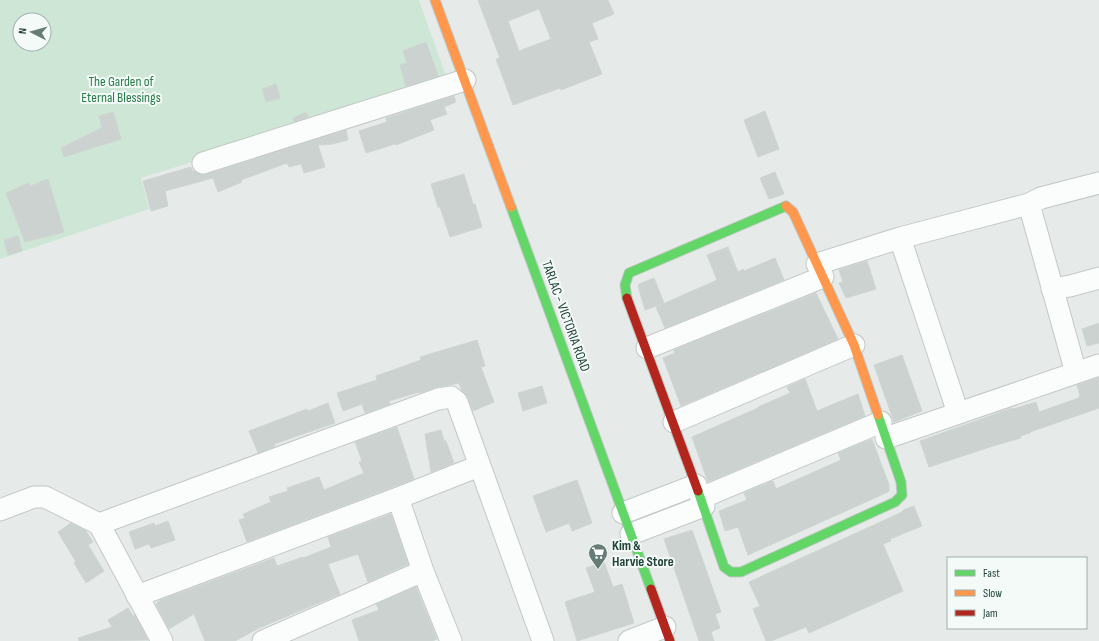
<svg xmlns="http://www.w3.org/2000/svg" width="1099" height="641" viewBox="0 0 1099 641" font-family="'Sofia Sans Condensed',sans-serif">
<style>
.green{fill:#cee6d5;fill-rule:evenodd}
.building{fill:#ccd2d0;stroke:#ced5d2;fill-rule:evenodd}
.lines{fill:none;stroke-linecap:round;stroke-linejoin:round}
.street-casing{stroke:#c3c8c6;stroke-width:23}
.fast-casing{stroke:#c1c9c6;stroke-width:11}
.slow-casing{stroke:#c1c9c6;stroke-width:11}
.jam-casing{stroke:#c1c9c6;stroke-width:11}
.street{stroke:#fbfcfc;stroke-width:21}
.fast{stroke:#63d668;stroke-width:9}
.slow{stroke:#ff974d;stroke-width:9}
.jam{stroke:#b3261e;stroke-width:9}
.labels{text-anchor:middle;dominant-baseline:central;stroke-width:4;stroke-linejoin:round;paint-order:stroke}
.park-label{font-size:14px;fill:#277c49;stroke:#f4faf7}
.street-label{font-size:14px;fill:#214239;stroke:#f4faf7}
.poi-label{font-size:14px;font-weight:bold;fill:#214239;stroke:#f4faf7;text-anchor:start}
</style>
<rect width="100%" height="100%" fill="#e6ebe9"/>
<path class="green" d="M0,0H419L448,82L141,178L149,209L0,259ZM20,20H44V44H20Z"/>
<path class="building" d="M478,0H608L614,14L592,23L598,39L589,42L602,74L561,90L560,88L513,105L496,59L500,58ZM539,9L551,39L519,51L508,21Z
M426,42L438,76L406,86L400,65L407,63L403,51Z
M276,84L280,98L266,102L262,89Z
M454,96L456,102L444,107L447,114L430,120L434,130L396,145L395,144L366,153L359,131L387,122L386,118Z
M765,111L779,149L758,157L744,120Z
M113,112L121,139L64,157L61,148L102,128L99,116Z
M306,112L308,117L294,122L293,118Z
M346,130L348,140L332,144L318,145L325,167L304,173L301,164L289,167L287,163L241,180L242,182L218,192L213,178L165,191L168,206L151,211L143,181L191,167L193,172L194,171L201,175L207,174Z
M775,172L784,194L769,199L760,178Z
M464,174L473,204H475L482,227L450,237L440,207H438L431,184Z
M48,179L64,232L25,242L6,193L29,183L31,186Z
M18,236L22,251L8,255L4,240Z
M728,247L738,272L743,269L744,271L775,258L784,280L665,328L656,307L717,280L707,255Z
M867,261L876,289L846,298L839,283L843,282L839,270Z
M654,278L664,303L645,310L638,286L639,284Z
M816,293L838,339L681,406L663,358L675,353L674,350Z
M1099,323V343L1087,346L1082,329Z
M477,340L485,366L481,367L494,402L473,411L468,398L462,391L459,383L434,388L419,393V392L389,401L390,404L365,413L362,404L343,411L337,393L377,380L376,376L421,360L420,357Z
M902,355L922,411L894,422L874,365Z
M1099,378V408L1030,432V433L1020,436L1021,438L993,446L929,467L920,441L1012,408L1013,409L1036,402L1039,412L1079,398L1078,397L1080,396L1077,385Z
M805,379L817,411L858,394L865,416L708,482L692,437L758,408V407L790,393L787,387Z
M542,386L547,403L523,411L518,393Z
M328,403L335,423L274,444L275,446L258,453L249,431L307,409L308,411Z
M397,427L414,479L247,542L239,520L245,518L243,514L271,502L269,497L288,491L287,488L319,477L324,490L364,473L359,462L362,461L355,442Z
M441,430L444,441H446L454,463L431,472L425,434Z
M872,439L889,485V490L888,492L748,555L738,527L725,531L719,511L747,500L744,493L773,481L776,489L841,460L838,453Z
M577,480L592,523L572,531L569,523L546,532L533,496Z
M914,506L922,526L890,539L891,541L883,544L903,591L809,633L806,627L771,641H766L753,609L760,606L749,582L900,513L905,509Z
M391,514L408,564L368,582L358,554L328,564L340,594L259,628L235,641H205L194,614L169,629L156,604L160,600L274,558L277,566L303,557V558L331,547L328,537Z
M168,521L175,540L151,548L149,544L135,549L129,532L154,523L155,526Z
M71,523L86,531L93,542L88,545L104,571L86,583L74,563L76,562L58,532Z
M692,530L721,612L715,614L720,628L711,632L714,641H699L664,539Z
M604,562L613,587L622,584L634,623L577,641L565,602L595,592L586,568Z
M416,587L437,639L432,641H359L352,620L379,610L376,604Z
M128,608L133,616L135,615L148,640L79,641L78,638L112,627L108,620Z"/>
<g class="lines">
<g class="street-casing">
<path id="street" d="M203,163L465,80
M1029,204L1076,373
M900,238L958,413
M817,264L900,238L1029,204L1041,198L1099,183
M1052,289L1070,286L1099,278
M647,348L823,277
M674,422L854,345
M886,438L1099,365
M398,498L423,571L451,641
M701,498L881,422
M0,510L34,497H45L99,524L162,641
M623,513L696,485
M99,524L438,399L451,397L457,402L543,641
M631,534L704,506
M137,596L398,498L479,466
M263,641L423,571
M629,641L665,627"/>
</g>
<g class="fast-casing">
<path id="fast" d="M511,207L651,589
M627,298L625,285L629,273L786,206
M698,491L724,567L731,572H741L895,502L902,495L901,482L878,415"/>
</g>
<g class="slow-casing">
<path id="slow" d="M435,0L511,207
M786,206L793,212L854,345L878,415"/>
</g>
<g class="jam-casing">
<path id="jam" d="M627,298L698,491
M651,589L670,641"/>
</g>
<use href="#street" class="street"/>
<use href="#fast" class="fast"/>
<use href="#slow" class="slow"/>
<use href="#jam" class="jam"/>
</g>
<defs>
<g id="supermarket-pin" transform="scale(1)"><path d="M0 17L-7.5 6A9.5 9.5 0 1 1 7.5 6Z" fill="#667d77" stroke="#f4faf7"/><path d="M-6-5.5h2.5l.6 2H6L4.5 2H-2.5L-4.4-4H-6ZM-1.5 3.2a1.3 1.3 0 1 0 .1 0ZM3 3.2a1.3 1.3 0 1 0 .1 0Z" fill="#fff"/></g>
</defs>
<g fill-rule="evenodd">
<use href="#supermarket-pin" x="598" y="553"/>
</g>
<g class="labels">
<g class="park-label">
<text x="121" y="81">The Garden of<tspan x="121" dy="16">Eternal Blessings</tspan></text>
</g>
<g class="street-label">
<text transform="translate(566 316) rotate(70)">TARLAC - VICTORIA ROAD</text>
</g>
<g class="poi-label">
<text x="612" y="545">Kim &amp;<tspan x="612" dy="16">Harvie Store</tspan></text>
</g>
</g>
<rect x="947" y="557" width="140" height="72" fill="#f4faf7" stroke="#a0b0ab"/>
<rect x="955" y="570" width="20" height="6" fill="#63d668" stroke="#a0b0ab"/>
<text x="983" y="577" font-size="12" fill="#214239">Fast</text>
<rect x="955" y="590" width="20" height="6" fill="#ff974d" stroke="#a0b0ab"/>
<text x="983" y="597" font-size="12" fill="#214239">Slow</text>
<rect x="955" y="610" width="20" height="6" fill="#b3261e" stroke="#a0b0ab"/>
<text x="983" y="617" font-size="12" fill="#214239">Jam</text>
<g transform="translate(32 32) rotate(276)"><circle r="19" fill="#f4faf7" stroke="#a0b0ab"/>
<path d="M0-3L7 15L0 10L-7 15Z" fill="#667d77"/>
<text y="-6" font-size="11" font-weight="bold" text-anchor="middle" fill="#214239">N</text>
</g>
</svg>
